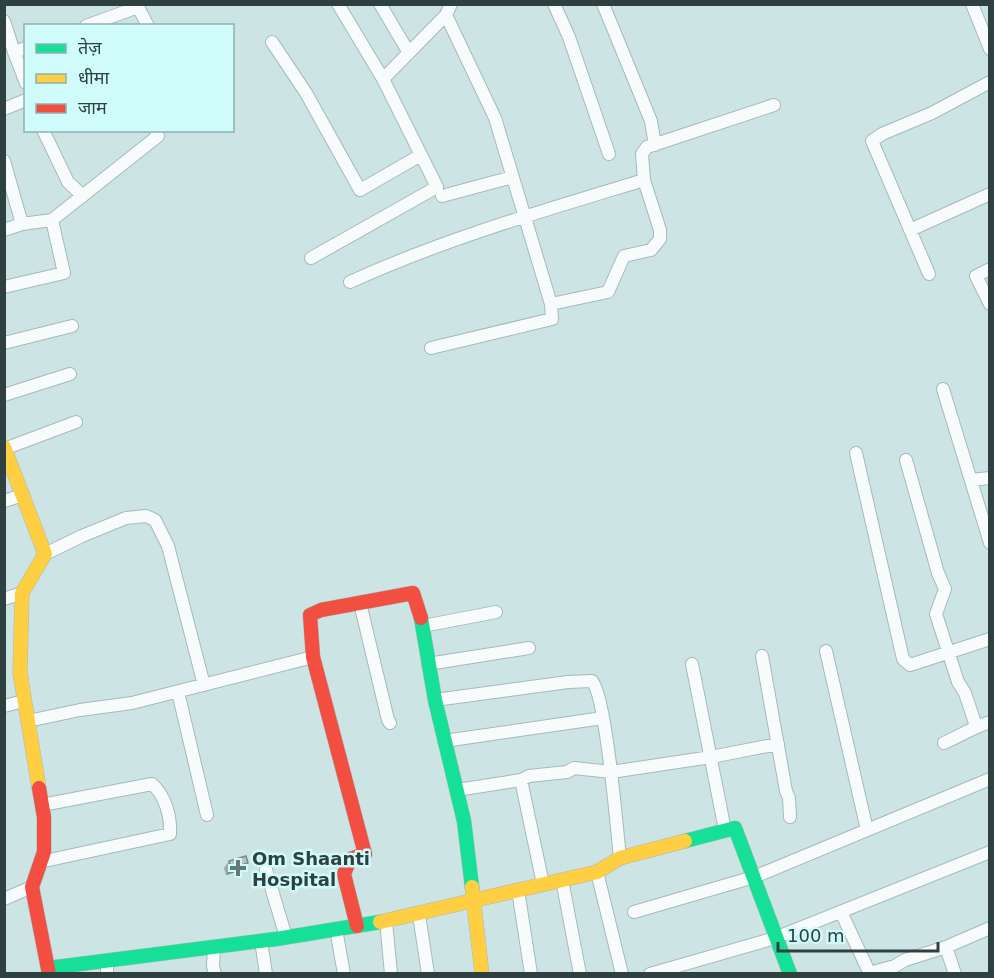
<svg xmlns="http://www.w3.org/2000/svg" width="994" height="978" viewBox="0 0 994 978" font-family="'DejaVu Sans','Noto Sans Devanagari',sans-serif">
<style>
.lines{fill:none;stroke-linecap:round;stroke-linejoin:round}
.street-casing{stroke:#a7b9ba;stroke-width:14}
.fast-casing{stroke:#a7b9ba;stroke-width:15}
.slow-casing{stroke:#a7b9ba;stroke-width:15}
.jam-casing{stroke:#a7b9ba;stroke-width:15}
.street{stroke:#f8fbfb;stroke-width:12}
.fast{stroke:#16e098;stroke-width:14}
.slow{stroke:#ffcf43;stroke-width:14}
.jam{stroke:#f24e42;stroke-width:14}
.wall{fill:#99aba7}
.shaded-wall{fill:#7d8b88}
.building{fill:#b2c7c2;stroke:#7d8b88;stroke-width:1.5}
.poi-dot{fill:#667979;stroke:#d0fbfb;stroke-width:2}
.labels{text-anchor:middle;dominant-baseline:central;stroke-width:5;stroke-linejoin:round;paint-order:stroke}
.poi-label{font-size:18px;font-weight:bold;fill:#2f4040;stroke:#d0fbfb;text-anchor:start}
</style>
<rect width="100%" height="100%" fill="#cde4e4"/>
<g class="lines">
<g class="street-casing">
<path id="street" d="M338,4L383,79
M380,4L409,53
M554,4L569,37L609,154
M603,4L651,121L655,145
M972,4L990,49
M4,21L14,52
M86,26L138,7L148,26
M272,42L306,93L360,190L421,155
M26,48L14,52L26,83
M4,109L26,100
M43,130L68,182L83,196
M4,161L22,224
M442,196L513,177
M4,230L22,224L52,220L158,136L156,130
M910,230L990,194
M311,258L437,187L383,79L446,15L451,4
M990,269L976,276L990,304
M929,274L872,141L882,134L932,113L990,82
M350,282C444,239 545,210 644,180
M4,287L64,273L52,220
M551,304L608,292L624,256L651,250L660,239V230L644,180L642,154L647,147L774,105
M4,343L72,326
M431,348L552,319L551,304L495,118L446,15
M943,389L990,543
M4,395L70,374
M4,449L76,422
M856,453L903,659L910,665L990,639
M906,460L938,573L945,589L936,614L958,682L965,693L976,726
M971,480L990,478
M4,501L23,495
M45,554L82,536L126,518L146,516L155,520L168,546L204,685
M4,599L22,593
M360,603L388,720L390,723
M423,626L496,612
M826,651L867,830
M762,656L786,791L789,798L790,817
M428,664L529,648
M692,664L725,830
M178,692L207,815
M435,700L568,682L592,681C606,696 617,830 620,858
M4,706L24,701
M28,721L80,710L132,703L313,657
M444,741L603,718
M944,743C959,736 974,727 990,722
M521,780L543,884
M457,790L521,780L529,776L567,772L574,768L611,772L711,757L778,744
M40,862L170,834C171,816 165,795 152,784L42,805
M266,870L286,937
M597,872L622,974
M562,880L580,974
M518,890L531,974
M4,899L32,887
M634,912L754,877L990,779
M841,912L870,974
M419,915L428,974
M386,921L391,974
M336,929L344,974
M261,941L266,974
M214,947L213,966L215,974
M946,947L955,974
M869,973L895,966L905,960L946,947L990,928
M107,974V961
M650,974L775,938L990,852"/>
</g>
<g class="fast-casing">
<path id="fast" d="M421,618L435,700L464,821L472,887
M685,841L735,828L790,974
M49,968L276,939L380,922"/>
</g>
<g class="slow-casing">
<path id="slow" d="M4,447L45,554L22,593L20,673L39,788
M472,887L482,974
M380,922L597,872L620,858L685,841"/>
</g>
<g class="jam-casing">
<path id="jam" d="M39,788L44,817V852L32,887L49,974
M357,926L344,874L350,859L365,854L313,657L310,615L321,610L413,593L421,618"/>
</g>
<use href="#street" class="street"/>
<use href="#fast" class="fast"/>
<use href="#slow" class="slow"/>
<use href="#jam" class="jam"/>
</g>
<path class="wall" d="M229,861L248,863L243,870L226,875L224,868Z"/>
<path class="shaded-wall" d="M248,863L243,870L226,875L231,868Z"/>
<path class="building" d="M246,856L248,863L231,868L229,861Z"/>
<path class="poi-dot" d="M235 859h6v6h6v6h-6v6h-6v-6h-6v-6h6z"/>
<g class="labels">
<g class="poi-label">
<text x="252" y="858">Om Shaanti<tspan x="252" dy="21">Hospital</tspan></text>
</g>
</g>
<rect width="994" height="978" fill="none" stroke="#2f4040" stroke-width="12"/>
<rect x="24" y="24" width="210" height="108" fill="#d0fbfb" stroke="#90b0b0" stroke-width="1.5"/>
<rect x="36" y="44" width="30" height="9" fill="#16e098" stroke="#90b0b0" stroke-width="1.5"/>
<text x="78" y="54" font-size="18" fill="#2f4040">तेज़</text>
<rect x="36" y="74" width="30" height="9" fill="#ffcf43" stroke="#90b0b0" stroke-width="1.5"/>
<text x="78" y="84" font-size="18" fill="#2f4040">धीमा</text>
<rect x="36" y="104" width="30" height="9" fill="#f24e42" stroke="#90b0b0" stroke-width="1.5"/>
<text x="78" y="114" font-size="18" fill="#2f4040">जाम</text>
<path d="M778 942v9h160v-9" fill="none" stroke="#2f4040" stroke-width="3"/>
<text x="787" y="942" font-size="18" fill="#2f4040" stroke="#d0fbfb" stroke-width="4.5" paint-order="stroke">100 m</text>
</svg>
